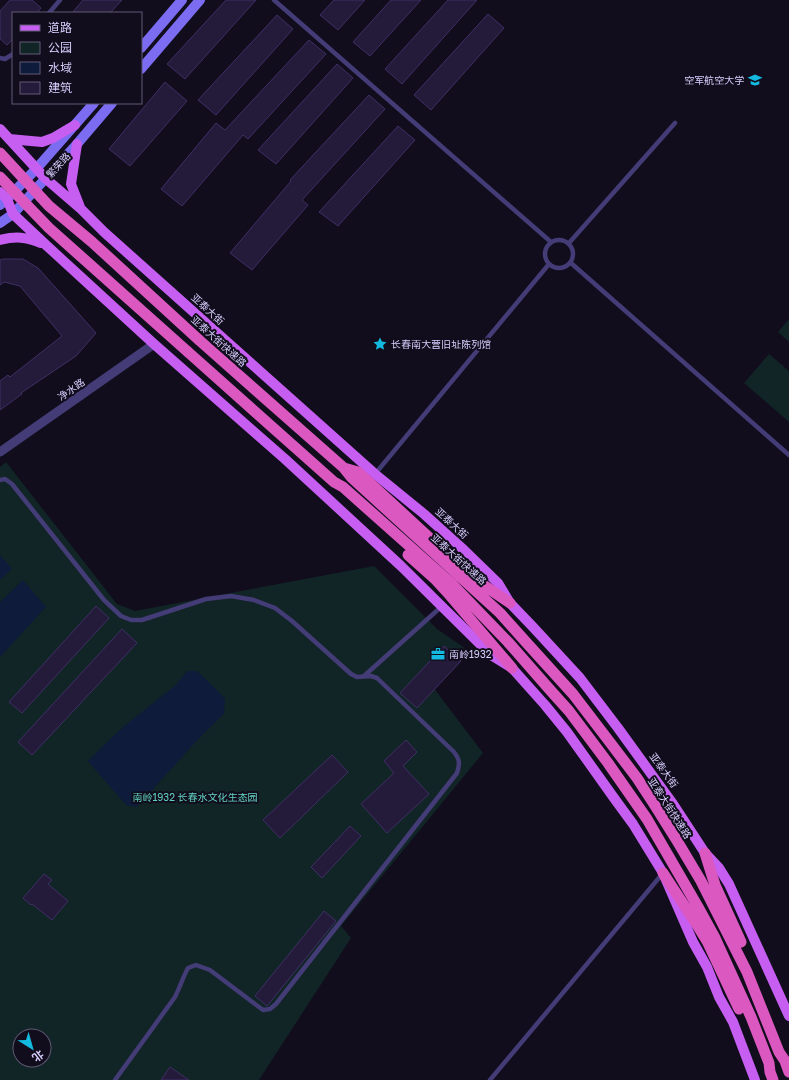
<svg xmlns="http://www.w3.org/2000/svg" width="789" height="1080" viewBox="0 0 789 1080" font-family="'Golos Text','Noto Sans SC',sans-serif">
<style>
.green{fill:#112426;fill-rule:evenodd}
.water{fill:#0f1b3a}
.building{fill:#241b3b;stroke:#3f2f65}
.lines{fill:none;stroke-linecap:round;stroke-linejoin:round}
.service{stroke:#443c77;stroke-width:4.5}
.minor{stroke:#443c77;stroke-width:9}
.secondary{stroke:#7b6cf2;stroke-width:10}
.primary{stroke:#c65ef1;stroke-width:10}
.trunk{stroke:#db58c0;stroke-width:11}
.trunk-bridge{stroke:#db58c0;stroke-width:11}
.labels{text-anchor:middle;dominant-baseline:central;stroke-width:4;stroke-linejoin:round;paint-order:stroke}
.poi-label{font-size:10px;fill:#d6cdfb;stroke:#110d1c;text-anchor:start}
.street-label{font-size:10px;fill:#d6cdfb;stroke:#110d1c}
.park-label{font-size:10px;fill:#60d3c0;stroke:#110d1c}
</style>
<rect width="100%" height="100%" fill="#110d1c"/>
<path class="green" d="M789,319V342L778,332Z
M769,354L789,371V422L744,383Z
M6,462L117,604L135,611L374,566L437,629L469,651L433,687L483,753L341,926L351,938L259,1080H0V467ZM20,1036H44V1060H20Z"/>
<path class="water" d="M0,555L12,569L0,580Z
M23,580L46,607L0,657V602Z
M187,671H197L216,689L225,699L224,714L201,736L137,807L126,805L88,761L111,738L129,722L175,686Z"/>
<path class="building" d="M10,0H32L41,8L37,13H13V39L7,45L0,39V11Z
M83,0H122L110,13H72Z
M226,0H256L185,79L167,64Z
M334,0H365L338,30L320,15Z
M391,0H421L370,56L353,42Z
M448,0H477L402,84L385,69Z
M488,14L504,28L431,110L414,95Z
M277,15L293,29L216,115L198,100Z
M309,40L326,54L248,139L243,135L182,206L161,189L216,123L225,130Z
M337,64L353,78L276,164L258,150Z
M165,82L187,101L130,166L109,149Z
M369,95L385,109L302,200L308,205L252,270L230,253L291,181L290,180Z
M398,126L415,140L338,226L319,212Z
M3,259H23L38,268L96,333L76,356L21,393L22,394L0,410V381L8,375L10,377L62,336L20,286L4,282L0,285V260Z
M96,606L109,618L22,713L9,702Z
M122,629L137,643L32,755L18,742Z
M444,646L461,661L417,708L400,693Z
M406,740L417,752L403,766L429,794L387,833L361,804L394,773L384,761Z
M332,755L348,772L280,838L263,820Z
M350,826L361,836L322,878L311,867Z
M44,874L52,880L48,884L68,901L52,920L32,904L31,905L23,898Z
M324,911L336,921L267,1006L255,996Z
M170,1067L189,1080H161Z"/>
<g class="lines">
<path class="service" d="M274,0L551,242
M49,13L60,0
M0,58L5,59L13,54
M545 254a14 14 0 1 1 28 0a14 14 0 1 1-28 0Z
M569,243L675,123
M571,263L789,455
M375,474L549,264
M0,480L5,479L12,484L104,600L121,616L131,620H142L206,599L231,596L254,600L275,608L292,621L351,674L357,677L371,676L377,678L454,752C460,760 460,763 457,773L276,1004L270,1009L263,1010L210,970L196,965L188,968C183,977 180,987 175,997L115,1080
M364,676L441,607
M490,1080L663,873"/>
<path class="minor" d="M0,452L154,344"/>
<path class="secondary" d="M141,48L182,0
M141,69L200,0
M0,205L7,199L37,168L94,103
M0,223L13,214L77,144L112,103"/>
<path class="primary" d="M0,129L45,178L81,209L104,232L375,474L424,514L464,550L498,583L510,603L533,627L580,678L618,728L673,804L705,853L719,868L729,884L789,1016
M9,139L42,142L53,138L75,125
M77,144L71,184L80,207
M0,192L7,199L13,214L46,245L154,344L285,459L401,566L491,655L512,668L545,705L567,732L614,798L633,824L663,873L693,942L707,967L719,997L733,1022L755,1080
M0,240C16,236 26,237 41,243"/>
<path class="trunk" d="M199,340L344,468L352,478L500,613L525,641L573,694L612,745L637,778L654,804L676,839L701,881L747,972L779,1052L785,1061L789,1072
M188,352L334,482L343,487L452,584L508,642L551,691L569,711L608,763L647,819L698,907L715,938L751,1017L769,1063L770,1072L773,1080
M344,468L358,472L473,578L510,603
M408,555L436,580L447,592L512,668
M705,853L715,885L741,942
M663,873L699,928L707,941L739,1009"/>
<path class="trunk-bridge" d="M0,153L49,206L92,242L199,340
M0,177L49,228L188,352"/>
</g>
<defs>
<g id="university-bare" transform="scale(1.08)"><path d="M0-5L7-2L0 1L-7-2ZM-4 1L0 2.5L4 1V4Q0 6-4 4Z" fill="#14b9df" stroke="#110d1c" stroke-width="2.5" paint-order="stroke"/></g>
<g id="sight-bare" transform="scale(1.08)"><path d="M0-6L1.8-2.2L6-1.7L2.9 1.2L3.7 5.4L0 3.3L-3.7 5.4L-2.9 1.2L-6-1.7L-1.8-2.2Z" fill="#14b9df" stroke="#110d1c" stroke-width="2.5" paint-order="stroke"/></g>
<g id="office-bare" transform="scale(1.08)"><path d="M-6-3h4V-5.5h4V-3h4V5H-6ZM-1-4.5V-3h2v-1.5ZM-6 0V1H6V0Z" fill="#14b9df" stroke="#110d1c" stroke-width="2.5" paint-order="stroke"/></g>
</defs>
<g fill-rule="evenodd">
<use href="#university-bare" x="755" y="80"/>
<use href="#sight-bare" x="380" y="344"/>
<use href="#office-bare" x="438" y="654"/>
</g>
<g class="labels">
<g class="poi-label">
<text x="744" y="80" text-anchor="end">空军航空大学</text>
<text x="391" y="344">长春南大营旧址陈列馆</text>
<text x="449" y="654">南岭1932</text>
</g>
<g class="street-label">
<text transform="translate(58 165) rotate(-47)">繁荣路</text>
<text transform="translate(208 309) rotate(42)">亚泰大街</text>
<text transform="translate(219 341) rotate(42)">亚泰大街快速路</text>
<text transform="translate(71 389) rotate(-35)">净水路</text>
<text transform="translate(452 523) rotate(42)">亚泰大街</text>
<text transform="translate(459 559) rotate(42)">亚泰大街快速路</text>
<text transform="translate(664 770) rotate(54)">亚泰大街</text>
<text transform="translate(670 808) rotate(57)">亚泰大街快速路</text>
</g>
<g class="park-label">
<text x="195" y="797">南岭1932 长春水文化生态园</text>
</g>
</g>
<rect x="12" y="12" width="130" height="92" fill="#110d1c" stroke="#605a75"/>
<rect x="20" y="25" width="20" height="6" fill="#c65ef1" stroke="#605a75"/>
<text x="48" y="32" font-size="12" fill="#d6cdfb">道路</text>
<rect x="20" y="42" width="20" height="12" fill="#112426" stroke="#605a75"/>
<text x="48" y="52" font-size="12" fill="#d6cdfb">公园</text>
<rect x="20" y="62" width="20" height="12" fill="#0f1b3a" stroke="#605a75"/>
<text x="48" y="72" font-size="12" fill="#d6cdfb">水域</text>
<rect x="20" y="82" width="20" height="12" fill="#241b3b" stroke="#605a75"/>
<text x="48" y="92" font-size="12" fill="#d6cdfb">建筑</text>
<g transform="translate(32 1048) rotate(143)"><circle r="19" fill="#110d1c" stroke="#605a75"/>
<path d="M0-3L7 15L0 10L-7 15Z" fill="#14b9df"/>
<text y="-6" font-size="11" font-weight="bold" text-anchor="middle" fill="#d6cdfb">北</text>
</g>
</svg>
